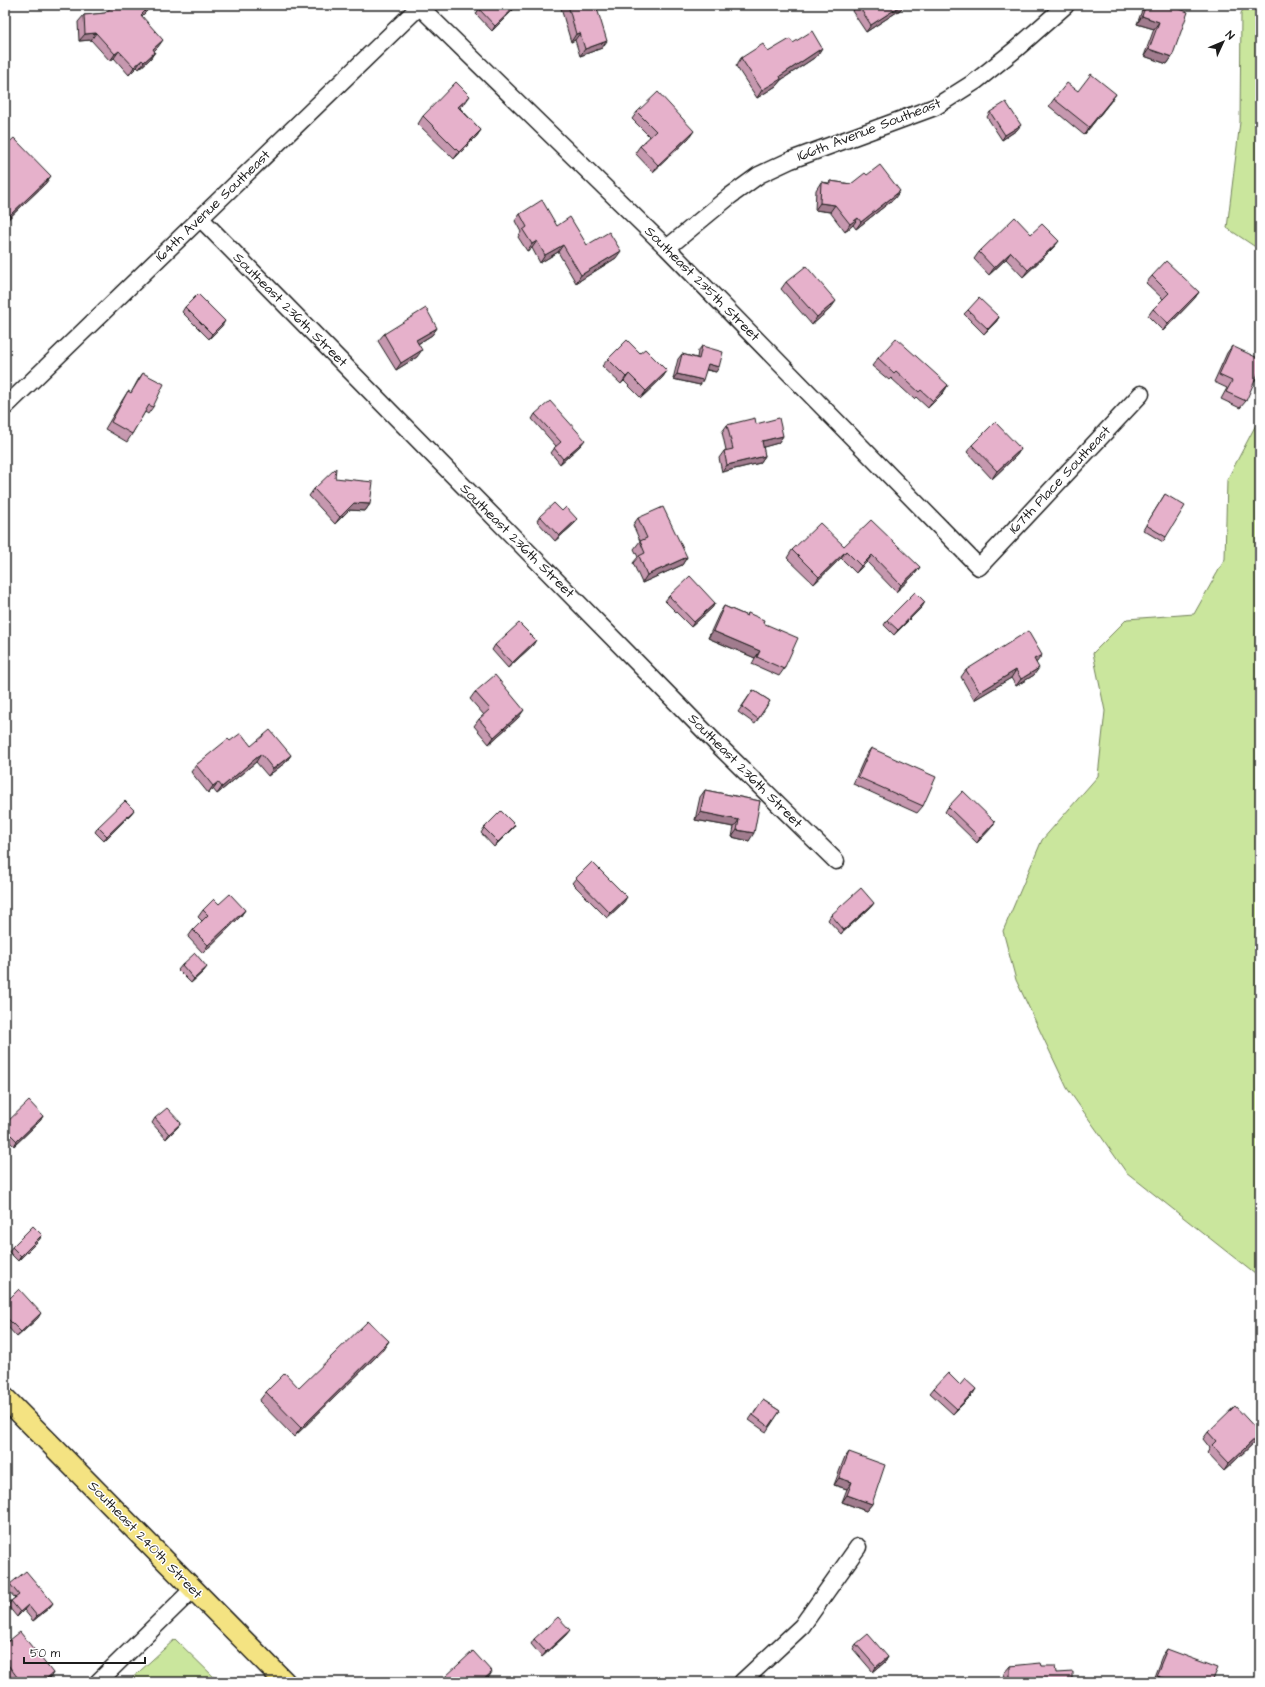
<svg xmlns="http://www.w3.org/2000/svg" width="1265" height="1687" viewBox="0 0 1265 1687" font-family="'Architects Daughter',sans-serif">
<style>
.green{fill:#cae69d;stroke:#73815c}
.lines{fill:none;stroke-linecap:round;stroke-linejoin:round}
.minor-casing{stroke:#1c1c1c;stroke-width:19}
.major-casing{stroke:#1c1c1c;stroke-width:23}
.minor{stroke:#fff;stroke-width:16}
.major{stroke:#f4e382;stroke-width:20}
.wall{fill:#c698af;stroke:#1c1c1c}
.shaded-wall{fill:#a17c8e;stroke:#1c1c1c}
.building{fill:#e6b1cb;stroke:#1c1c1c}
.labels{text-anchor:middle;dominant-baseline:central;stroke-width:3;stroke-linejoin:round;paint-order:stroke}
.street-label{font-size:14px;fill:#1c1c1c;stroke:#fff}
</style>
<rect width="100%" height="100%" fill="#fff"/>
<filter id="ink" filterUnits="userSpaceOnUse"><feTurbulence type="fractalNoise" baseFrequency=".025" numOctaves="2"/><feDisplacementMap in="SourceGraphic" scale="8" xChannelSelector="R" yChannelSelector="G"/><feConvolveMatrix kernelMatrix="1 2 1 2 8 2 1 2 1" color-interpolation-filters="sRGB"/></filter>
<g filter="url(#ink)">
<path class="green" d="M1246,5H1260V250L1227,228L1240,122L1241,13Z
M1260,417V1278L1126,1172L1067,1088L1016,980L1003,931L1042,840L1098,776L1105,711L1093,653L1127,619L1194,614L1225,559L1227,480Z
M175,1639L219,1682H128Z"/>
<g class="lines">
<g class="minor-casing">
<path id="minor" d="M419,6L667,248L979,567L1141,394
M200,218L716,743L836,861
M667,248L730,196L759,175L791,160L935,107L976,81L1016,49L1066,5
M5,407L421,5
M98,1682L193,1589
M742,1682L802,1626L858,1547"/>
</g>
<g class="major-casing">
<path id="major" d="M5,1398L285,1682"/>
</g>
<use href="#minor" class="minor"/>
<use href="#major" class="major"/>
</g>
<path class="wall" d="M518,5L492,31L476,14L479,9Z
M560,5H596L602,48L580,56L575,40L571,42Z
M856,5H904L900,10L866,32L852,11Z
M1144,5H1168L1172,57L1167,64L1144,56L1154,29L1137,24Z
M149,9L142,16L158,47L154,51L155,52L150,59L139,69L137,67L129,75L114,58L110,61L91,40L79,41L78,22L84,15Z
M793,43L817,56L781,80L776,86L757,98L736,66L741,58L768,52Z
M1078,91L1111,101L1084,135L1049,106L1054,99Z
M465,103L460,108L481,130L476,137L454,159L418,124L423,116Z
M637,112L689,138L653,172L635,153L640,146L650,137L632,119Z
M990,112L1017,130L1002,140L987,117Z
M5,146L46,183L5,222Z
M867,175L895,198L856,229L853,225L845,232L830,212L815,210L816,190L821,182L829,183L830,181L851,184Z
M520,214L557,226L587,245L616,258L576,283L558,252L540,263L532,248L527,251L518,237L521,232L515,221Z
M1031,234L1059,241L1053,248L1023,277L1006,259L989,275L974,259L979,252Z
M1152,276L1199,292L1194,299L1163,331L1148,316L1153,309L1163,299L1146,283Z
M786,282L831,308L812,325L781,289Z
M185,307L222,326L209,339L182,312Z
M968,310L999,317L996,322L984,334L964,314Z
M437,328L432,335L418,344L417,357L396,370L378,341L384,334Z
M702,346L716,372L706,370L700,385L673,379L678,359L682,354L697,358L698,351Z
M1232,346L1246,401L1240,408L1221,399L1227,388L1214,382L1227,353Z
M640,353L667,371L662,378L641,398L624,381L621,384L602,366L608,359Z
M878,358L948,385L943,393L928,408L916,397L914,399L891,378L889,380L872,366Z
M143,373L153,407L148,414L145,412L132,434L127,442L105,429L123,399L128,391L131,393L138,380Z
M535,414L581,445L560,464L551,453L556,446L532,419Z
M756,424L783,436L778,443L763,447L765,456L760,463L722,472L719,458L724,451L726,450L722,432L727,425Z
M972,445L1021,449L1016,456L992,479L967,452Z
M335,478L370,504L365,511L349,510L335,524L309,496L314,489Z
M1165,494L1166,537L1163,542L1143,530Z
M562,511L577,519L574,524L555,541L537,521L540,516Z
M638,518L687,557L682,565L642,583L633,563L638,557L634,549L640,541L633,525Z
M844,546L920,567L915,574L896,592L867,562L856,573L841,558L814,584L787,558L792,550Z
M669,596L715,603L712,608L691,627L665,601Z
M724,606L747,616L748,613L763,623L784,669L779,676L752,664L755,658L708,638L719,614Z
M922,607L894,635L884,625L887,620Z
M495,645H533L508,668L492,650Z
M1036,662L1034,675L1016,686L1011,678L974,700L961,677L966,670L1037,662Z
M753,690L770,701L755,724L738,712Z
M475,692L519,717L489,744L474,726L479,719L484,715L470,699Z
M230,741L251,746L291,755L286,762L268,776L256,762L217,794L213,789L208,793L191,772L196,765Z
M871,748L923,806L917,813L853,784L866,755Z
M705,790L760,801L749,841L732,837L734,827L695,820L700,797Z
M948,807L992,827L977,843L945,812Z
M134,810L130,815L104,841L95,832L98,827Z
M515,825L511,830L494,847L481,833L484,828Z
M576,878L624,902L607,918L572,883Z
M874,903L870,908L841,934L828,920L831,915Z
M219,904L245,910L240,917L203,953L188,937L193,930L202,921L198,917L203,910Z
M182,965L204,971L191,983L178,970Z
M43,1116L40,1121L14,1146L5,1137V1124Z
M155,1118L181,1123L177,1128L166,1139L152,1123Z
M42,1235L39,1240L18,1261L9,1252L12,1247Z
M5,1303L38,1318L17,1337L5,1324Z
M389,1341L382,1351L294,1437L259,1401L266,1392L299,1388Z
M960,1385L973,1394L953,1414L930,1393L934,1388Z
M763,1400L780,1411L766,1432L749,1420Z
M1208,1432L1260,1434L1256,1441L1224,1471L1207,1453L1210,1448L1203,1439Z
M849,1452L872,1504L866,1511L842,1502L847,1489L834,1485L844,1459Z
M10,1584L53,1603L49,1608L33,1621L24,1610L17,1617L8,1606L11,1601L15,1598L7,1589Z
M566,1635L542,1657L531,1644L534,1639Z
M5,1644L53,1673L48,1681L46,1682H10L5,1675Z
M856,1644L888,1657L885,1662L873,1672L853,1649Z
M1167,1649L1212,1682H1152L1162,1656Z
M1010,1666H1042L1056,1673L1073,1682H1005L1004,1673Z
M445,1677H489L483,1682H443L442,1681Z"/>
<path class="shaded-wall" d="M151,5H152L149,9L136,22L141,15Z
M517,5H518L492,31L495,26Z
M902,5H904L900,10L866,32L871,25Z
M1142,16L1159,22L1154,29L1137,24Z
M96,33L91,40L79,41L85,34Z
M580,33L575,40L571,42L576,34Z
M163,40L158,47L148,57L153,49Z
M607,41L602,48L580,56L585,49Z
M822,48L817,56L781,80L776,86L757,98L762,90L780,76Z
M1149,49L1172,57L1167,64L1144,56Z
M119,51L114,58L110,61L115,54Z
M155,52L150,59L139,69L144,62Z
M142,60L137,67L129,75L134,67Z
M1116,94L1111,101L1084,135L1089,127Z
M470,96L465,103L453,115L458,107Z
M1021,125L1017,130L1002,140L1005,135Z
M481,130L476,137L454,159L459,152Z
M694,131L689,138L653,172L658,165Z
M51,176L46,183L5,222L10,215Z
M900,191L895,198L856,229L861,222Z
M820,203L835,205L830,212L815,210Z
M858,218L853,225L845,232L850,224Z
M537,241L532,248L527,251L532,244Z
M1059,241L1053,248L1023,277L1028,270Z
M563,245L558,252L540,263L545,255Z
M621,251L616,258L576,283L581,275Z
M1011,252L1006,259L989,275L994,268Z
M1199,292L1194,299L1163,331L1168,323Z
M836,301L831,308L812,325L817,317Z
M999,317L996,322L984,334L988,329Z
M225,321L222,326L209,339L212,334Z
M437,328L432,335L411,348L416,340Z
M422,350L417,357L396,370L401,363Z
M708,364L719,367L716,372L704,369Z
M667,371L662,378L641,398L646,391Z
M629,374L624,381L621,384L626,377Z
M677,374L703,380L700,385L673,379Z
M948,385L943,393L928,408L933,401Z
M783,436L778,443L757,449L762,441Z
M585,440L581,445L560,464L563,459Z
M1021,449L1016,456L992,479L997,471Z
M765,456L760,463L722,472L727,465Z
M354,503L370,504L365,511L349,510L335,524L340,517Z
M577,519L574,524L555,541L559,536Z
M846,551L841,558L814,584L819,577Z
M872,555L867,562L856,573L861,566Z
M687,557L682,565L642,583L647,575Z
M920,567L915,574L896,592L901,585Z
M925,602L922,607L894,635L898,630Z
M715,603L712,608L691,627L694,622Z
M713,631L760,651L755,658L708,638Z
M536,640L533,645L508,668L512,663Z
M1042,655L1037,662L1029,667L1034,659Z
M1039,668L1034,675L1016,686L1021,679Z
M1016,670L1011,678L974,700L980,692Z
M524,710L519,717L489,744L494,737Z
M261,754L256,762L217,794L222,787Z
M291,755L286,762L268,776L273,769Z
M218,782L213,789L208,793L213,786Z
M134,810L130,815L104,841L107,836Z
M700,812L739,820L734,827L695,820Z
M995,822L992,827L977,843L980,838Z
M515,825L511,830L494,847L498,842Z
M737,830L754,833L749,841L732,837Z
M627,897L624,902L607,918L610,913Z
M874,903L870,908L841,934L844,930Z
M245,910L240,917L203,953L208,945Z
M207,967L204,971L191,983L194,979Z
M43,1116L40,1121L14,1146L17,1141Z
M181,1123L177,1128L166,1139L169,1134Z
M42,1235L39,1240L18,1261L21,1256Z
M41,1313L38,1318L17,1337L21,1332Z
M389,1341L382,1351L294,1437L301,1428Z
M976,1389L973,1394L953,1414L957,1409Z
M1260,1434L1256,1441L1224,1471L1229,1463Z
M839,1478L852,1482L847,1489L834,1485Z
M847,1495L872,1504L866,1511L842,1502Z
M53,1603L49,1608L33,1621L37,1616Z
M28,1605L24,1610L17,1617L20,1612Z
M570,1630L566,1635L542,1657L546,1652Z
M888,1657L885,1662L873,1672L876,1667Z
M492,1672L489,1677L483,1682H481Z
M53,1673L48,1681L46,1682H42Z
M1156,1676L1166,1679L1164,1682H1152Z"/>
<path class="building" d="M114,5H151L141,15L163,40L153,49L155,52L144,62L142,60L134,67L119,51L115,54L96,33L85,34L84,15L105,13Z
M483,5H517L495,26L479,9Z
M568,5H596L607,41L585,49L580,33L576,34Z
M858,5H902L871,25Z
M1146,5H1168L1188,12L1172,57L1149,49L1159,22L1142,16Z
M812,31L822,48L780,76L781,79L762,90L741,58L763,44L768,52L790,39L793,43Z
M1091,74L1116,94L1089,127L1054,99L1067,83L1078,91Z
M456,82L470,96L458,107L481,130L459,152L423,116Z
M658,92L694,131L658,165L640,146L656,131L637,112Z
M1006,102L1021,125L1005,135L990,112Z
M14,138L51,176L10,215L5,210V146Z
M880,165L900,191L861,222L858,218L850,224L835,205L820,203L821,182L830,184V181L851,184L865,173L867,175Z
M542,200L557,226L570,217L587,245L609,232L621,251L581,275L563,245L545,255L537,241L532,244L523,230L527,227L520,214Z
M1015,217L1031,234L1042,224L1059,241L1028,270L1011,252L994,268L979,252Z
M1166,261L1199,292L1168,323L1153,309L1169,293L1152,276Z
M806,266L836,301L817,317L786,282Z
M198,294L225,321L212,334L185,307Z
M979,298L999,317L988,329L968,310Z
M426,308L437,328L416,340L422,350L401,363L384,334Z
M896,338L948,385L933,401L921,390L919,392L896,371L894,373L878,358Z
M627,340L640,353L645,349L667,371L646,391L629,374L626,377L608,359Z
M702,346L723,352L719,367L708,364L703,380L677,374L682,354L699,359Z
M1232,346L1260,359V369L1246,401L1226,392L1232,381L1219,375Z
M143,373L164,384L153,407L149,405L132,434L111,422L128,391L131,393Z
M550,401L585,440L563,459L554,448L561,442L535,414Z
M755,418L756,424L779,418L783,436L762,441L765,456L727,465L724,451L733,449L727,425Z
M995,422L1021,449L997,471L972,445Z
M336,468L335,478L373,482L370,504L354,503L340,517L314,489Z
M1165,494L1185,506L1166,537L1146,525Z
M554,503L562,511L566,507L577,519L559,536L540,516Z
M663,507L687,557L647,575L639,556L645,553L640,541L647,538L638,518Z
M871,520L920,567L901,585L872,555L861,566L846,551L819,577L792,550L820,523L844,546Z
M690,576L715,603L694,622L669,596Z
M915,592L925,602L898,630L887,620Z
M724,606L747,616L748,613L764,620L763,623L798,638L784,669L757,657L760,651L713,631Z
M519,623L536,640L512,663L495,645Z
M1028,631L1042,655L1034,659L1039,668L1021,679L1016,670L980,692L966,670Z
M495,675L524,710L494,737L479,719L490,709L475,692Z
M753,690L770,701L758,719L742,707Z
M270,730L291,755L273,769L261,754L222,787L218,782L213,786L196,765L228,739L230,741L241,733L251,746Z
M871,748L936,777L923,806L858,777Z
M705,790L760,801L754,833L737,830L739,820L700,812Z
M963,791L995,822L980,838L948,807Z
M125,801L134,810L107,836L98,827Z
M501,811L515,825L498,842L484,828Z
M592,862L627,897L610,913L576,878Z
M861,888L874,903L844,930L831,915Z
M230,894L245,910L208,945L193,930L208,915L203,910L214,899L219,904Z
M195,953L207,967L194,979L182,965Z
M29,1101L43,1116L17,1141L5,1129V1124Z
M167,1108L181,1123L169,1134L155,1118Z
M33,1226L42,1235L21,1256L12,1247Z
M19,1289L41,1313L21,1332L5,1316V1303Z
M368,1321L389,1341L301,1428L266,1392L285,1373L299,1388Z
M948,1373L960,1385L965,1379L976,1389L957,1409L934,1388Z
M763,1400L780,1411L769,1427L753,1415Z
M1235,1406L1260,1433V1434L1229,1463L1212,1445L1216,1441L1208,1432Z
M849,1452L885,1465L872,1504L847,1495L852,1482L839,1478Z
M26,1571L53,1603L37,1616L28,1605L20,1612L11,1601L19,1595L10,1584Z
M558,1617L570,1630L546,1652L534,1639Z
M20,1632L53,1673L42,1682H21L5,1661V1644Z
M868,1634L888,1657L876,1667L856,1644Z
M1167,1649L1218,1668L1212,1682H1164L1166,1679L1156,1676Z
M473,1651L492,1672L481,1682H450L445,1677Z
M1041,1663L1042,1666H1055L1056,1673L1073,1672V1682H1010V1666Z"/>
</g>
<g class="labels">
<g class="street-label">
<text transform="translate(869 130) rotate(-21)">166th Avenue Southeast</text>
<text transform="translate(213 206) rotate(-44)">164th Avenue Southeast</text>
<text transform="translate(702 284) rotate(45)">Southeast 235th Street</text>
<text transform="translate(290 310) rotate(45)">Southeast 236th Street</text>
<text transform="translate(1060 480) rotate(-47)">167th Place Southeast</text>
<text transform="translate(517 541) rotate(45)">Southeast 236th Street</text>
<text transform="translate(745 771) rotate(45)">Southeast 236th Street</text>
<text transform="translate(145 1540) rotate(46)">Southeast 240th Street</text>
</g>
</g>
<rect width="1265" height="1687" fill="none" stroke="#fff" stroke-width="20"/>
<rect x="10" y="10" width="1245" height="1667" fill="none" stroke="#1c1c1c" stroke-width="1.5" filter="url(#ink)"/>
<g transform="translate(1223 42) rotate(46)" stroke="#ffffff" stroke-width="3" paint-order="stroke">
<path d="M0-3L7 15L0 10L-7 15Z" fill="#1c1c1c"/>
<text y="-6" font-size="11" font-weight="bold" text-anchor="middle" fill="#1c1c1c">N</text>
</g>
<path d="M24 1657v6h121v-6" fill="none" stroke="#1c1c1c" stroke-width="2"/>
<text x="30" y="1657" font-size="12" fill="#1c1c1c" stroke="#ffffff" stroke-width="3" paint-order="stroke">50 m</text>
</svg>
